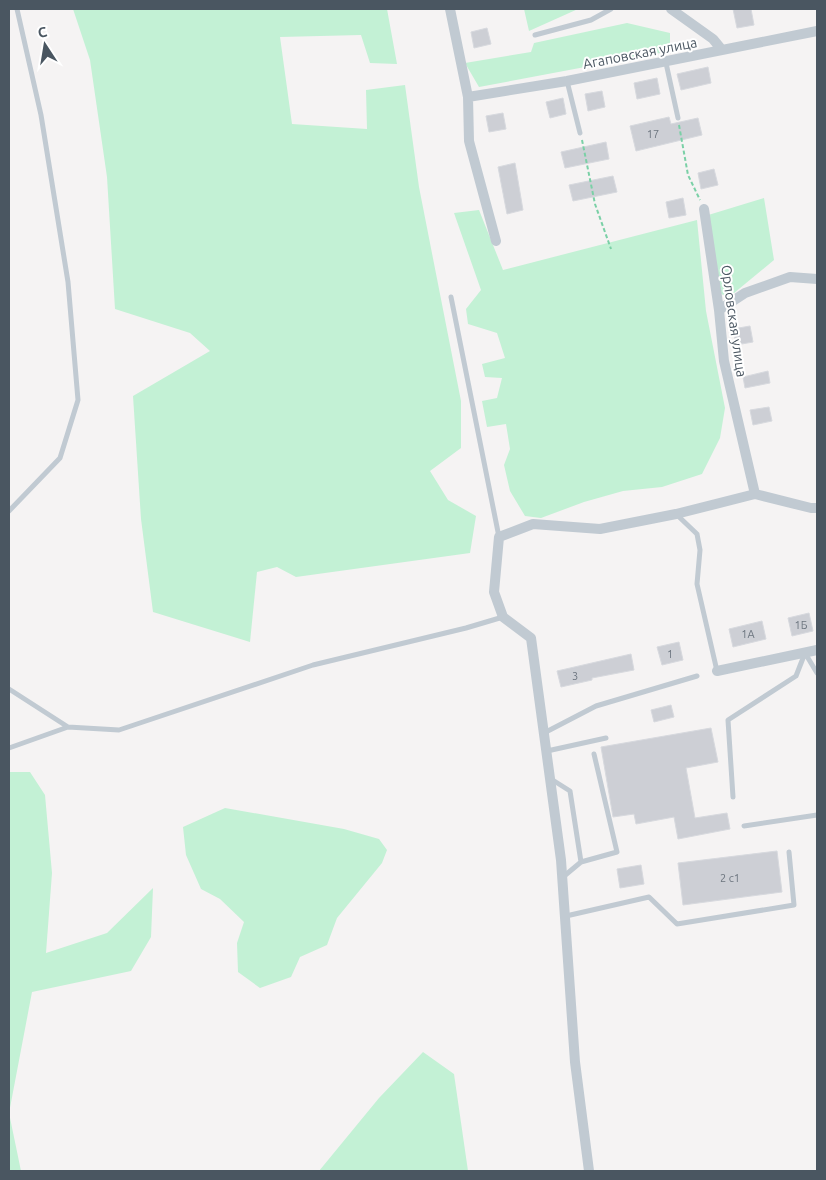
<svg xmlns="http://www.w3.org/2000/svg" width="826" height="1180" viewBox="0 0 826 1180" font-family="Ubuntu,sans-serif">
<style>
.green{fill:#c3f1d5}
.building{fill:#cdcfd5;stroke:#d7d9de}
.lines{fill:none;stroke-linecap:round;stroke-linejoin:round}
.path{stroke:#7ad0a6;stroke-width:2;stroke-dasharray:4 2.5;stroke-linecap:butt}
.service{stroke:#c1cad2;stroke-width:5}
.minor{stroke:#c1cad2;stroke-width:10}
.labels{text-anchor:middle;dominant-baseline:central;stroke-width:4;stroke-linejoin:round;paint-order:stroke}
.number-label{font-size:11px;fill:#6b747e}
.street-label{font-size:14px;fill:#4a5661;stroke:#fff}
</style>
<rect width="100%" height="100%" fill="#f5f3f3"/>
<path class="green" d="M73,9H387L397,64L370,63L361,35L280,37L292,124L367,129L366,90L405,85L419,187L461,401V448L430,471L448,500L476,516L470,553L296,577L277,567L257,572L250,642L153,612L141,519L133,396L210,351L190,333L115,309L107,177L90,60Z
M524,9H578L529,31Z
M627,23L670,33V51L479,87L465,63L531,52L534,43Z
M764,198L774,260L728,298L720,293L705,216Z
M479,210L503,270L697,220L706,311L725,408L720,438L702,474L662,487L623,491L584,502L541,518L525,516L510,491L504,465L510,449L506,424L487,427L482,401L497,398L502,378L485,377L482,364L505,358L497,333L468,324L466,309L481,290L454,213Z
M9,772H30L45,795L52,873L46,953L107,933L153,888L151,937L131,971L32,992L9,1113L21,1171H9Z
M225,808L344,829L379,839L387,850L382,863L337,918L327,945L300,957L291,977L260,988L238,972L237,943L244,922L220,899L201,889L186,855L183,827Z
M423,1052L454,1074L468,1171H319L379,1098Z"/>
<path class="building" d="M733,9H751L754,25L737,28Z
M487,28L491,44L474,48L471,32Z
M708,67L711,83L681,90L677,74Z
M657,78L660,94L637,99L634,83Z
M602,91L605,107L588,111L585,94Z
M563,98L566,114L550,118L546,102Z
M503,113L506,129L489,132L486,116Z
M669,117L671,124L698,118L702,135L636,151L630,126Z
M606,142L609,159L565,168L561,152Z
M515,163L523,210L507,214L498,167Z
M714,169L718,185L701,189L698,173Z
M613,176L617,192L573,201L569,185Z
M683,198L686,215L669,218L666,202Z
M750,326L753,342L736,345L733,329Z
M768,371L770,383L745,388L743,377Z
M769,407L772,421L753,425L750,410Z
M809,613L813,631L792,636L788,618Z
M762,621L766,639L733,647L729,629Z
M679,642L683,660L662,665L657,647Z
M631,654L634,670L592,678V680L561,687L557,671Z
M671,705L674,717L654,722L651,710Z
M711,728L718,762L686,768L695,818L727,813L730,829L678,839L674,817L636,824L634,814L613,817L601,747Z
M777,851L782,892L683,905L678,863Z
M641,865L644,884L620,888L617,869Z"/>
<g class="lines">
<path class="path" d="M679,125L688,175L700,200
M582,140L595,204L611,249"/>
<path class="service" d="M535,35L591,20L611,9
M666,63L678,118
M567,81L580,133
M451,297L499,537
M9,511L60,458L78,400L68,282L41,115L17,9
M676,514L697,534L700,550L697,584L717,671
M9,689L68,727L119,730L313,665L466,628L503,617
M544,733L596,706L697,676
M9,748L68,727
M547,751L606,738
M551,779L570,791L581,862L563,877
M733,797L728,720L796,676L805,653L817,673
M744,826L817,815
M581,862L617,852L594,754
M566,916L649,897L677,924L794,905L789,852"/>
<path class="minor" d="M450,9L468,97L469,141L496,241
M671,9L713,39L722,50
M468,97L567,81L817,31
M704,209L719,310L724,361L755,494
M719,310L745,293L790,277L817,279
M717,671L817,650
M589,1171L575,1062L561,860L531,638L503,617L494,592L499,537L533,524L600,529L676,514L755,494L811,508H817"/>
</g>
<g class="labels">
<g class="number-label">
<text x="653" y="134">17</text>
<text x="801" y="625">1Б</text>
<text x="748" y="634">1А</text>
<text x="670" y="654">1</text>
<text x="575" y="676">3</text>
<text x="730" y="878">2 с1</text>
</g>
<g class="street-label">
<text transform="translate(640 53) rotate(-11)">Агаповская улица</text>
<text transform="translate(734 321) rotate(82)">Орловская улица</text>
</g>
</g>
<rect width="826" height="1180" fill="none" stroke="#4a5661" stroke-width="20"/>
<g transform="translate(45 45) rotate(348)" stroke="#ffffff" stroke-width="4" paint-order="stroke">
<path d="M0-4L9 19L0 12L-9 19Z" fill="#4a5661"/>
<text y="-8" font-size="14" font-weight="bold" text-anchor="middle" fill="#4a5661">С</text>
</g>
</svg>
